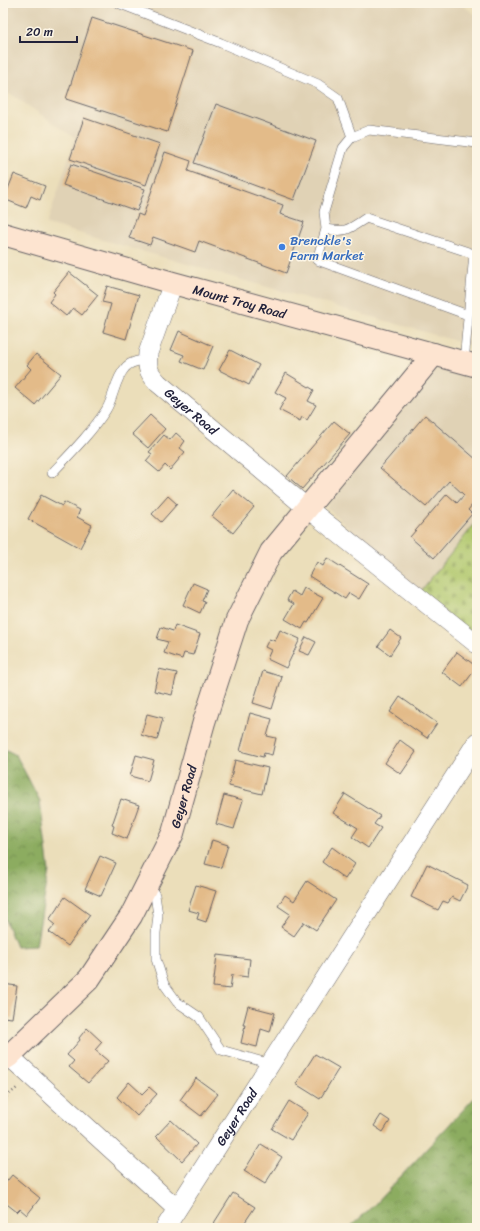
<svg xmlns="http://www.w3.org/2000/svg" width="480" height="1231" viewBox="0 0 480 1231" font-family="Sriracha,sans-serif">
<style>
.built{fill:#e0d2b5}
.forest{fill:url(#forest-crowns);stroke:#57674e}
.cemetery{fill:url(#cemetery-stones);stroke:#6a7554}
.building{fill:#e3bb89}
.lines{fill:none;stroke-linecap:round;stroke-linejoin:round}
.lane-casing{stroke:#686467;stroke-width:10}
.street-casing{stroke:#686467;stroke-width:20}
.secondary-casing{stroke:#686467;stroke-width:24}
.path{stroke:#686467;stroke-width:2.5;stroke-dasharray:1 3;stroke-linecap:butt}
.lane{stroke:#fff;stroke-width:9}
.street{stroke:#fff;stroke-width:19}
.secondary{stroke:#fde4d0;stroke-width:22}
.shop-dot{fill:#3f7fe0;stroke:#fcf5e5;stroke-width:1.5}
.labels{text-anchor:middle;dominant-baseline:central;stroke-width:3;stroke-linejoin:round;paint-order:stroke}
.shop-label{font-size:13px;fill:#366cbe;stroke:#fcf5e5;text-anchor:start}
.street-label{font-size:13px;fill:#22223b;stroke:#fcf5e5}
</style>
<defs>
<pattern id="forest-crowns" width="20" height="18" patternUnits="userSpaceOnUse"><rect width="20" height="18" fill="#8cac60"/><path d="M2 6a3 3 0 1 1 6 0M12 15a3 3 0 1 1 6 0" fill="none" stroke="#728c50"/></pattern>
<pattern id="cemetery-stones" width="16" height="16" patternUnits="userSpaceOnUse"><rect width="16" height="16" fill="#b1c86d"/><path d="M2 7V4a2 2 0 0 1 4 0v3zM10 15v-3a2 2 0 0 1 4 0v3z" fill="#98ac5f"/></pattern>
</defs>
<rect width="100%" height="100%" fill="#fcf5e5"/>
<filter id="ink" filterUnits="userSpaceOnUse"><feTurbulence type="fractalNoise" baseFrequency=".025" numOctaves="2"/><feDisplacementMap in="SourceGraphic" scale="8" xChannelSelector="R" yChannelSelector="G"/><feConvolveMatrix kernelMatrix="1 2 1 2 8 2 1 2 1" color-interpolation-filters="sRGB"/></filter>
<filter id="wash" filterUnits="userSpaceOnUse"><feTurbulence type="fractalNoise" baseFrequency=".012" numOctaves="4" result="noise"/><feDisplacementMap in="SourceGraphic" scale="16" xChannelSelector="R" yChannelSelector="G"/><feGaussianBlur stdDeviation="0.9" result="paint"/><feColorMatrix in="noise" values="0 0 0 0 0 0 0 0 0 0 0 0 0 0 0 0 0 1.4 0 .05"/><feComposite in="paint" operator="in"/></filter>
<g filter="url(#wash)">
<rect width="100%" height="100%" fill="#ebdeba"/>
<path class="built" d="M3,3H460L477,16V347L47,224L75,138L14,96L3,92Z
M438,367L477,379V521L420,592L326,507Z"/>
<path class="forest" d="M3,748L16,755L40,801L49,871L36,946L16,947L3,915Z
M477,1095V1228H349L374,1205Z"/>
<path class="cemetery" d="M477,521V639L420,592Z"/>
<g id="blocks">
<path class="building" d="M92,18L193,51L167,132L66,99Z
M216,104L316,141L294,200L194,163Z
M84,118L160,144L146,185L70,159Z
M165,152L191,161L188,171L283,205L280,214L304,222L286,273L199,241L195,252L153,237L150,245L129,238L138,214L143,216Z
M71,164L145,189L137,211L63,185Z
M14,174L45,186L40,200L31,196L26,208L4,199Z
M69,272L98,295L82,315L73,308L66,316L49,302L55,294L53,292Z
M107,286L139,295L126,339L103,332L111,304L102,302Z
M179,331L213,346L203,370L181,361L184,355L171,350Z
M230,350L259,365L249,385L219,370Z
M36,354L61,374L35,405L15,388L31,369L27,365Z
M286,373L314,390L308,401L316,405L307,420L302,417L300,421L279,410L286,398L275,392Z
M150,415L165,429L148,448L132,434Z
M425,415L477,460V499L468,510L472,514L434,558L410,537L447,494L457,503L464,495L449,481L426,507L380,468Z
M334,421L350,434L302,489L287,476Z
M176,433L185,441L180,448L185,452L170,470L165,465L159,472L146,461L152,454L149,452L164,435L170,440Z
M233,490L254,507L233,533L212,516Z
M41,495L62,506L64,502L80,510L77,517L92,525L80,548L28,519Z
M168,496L177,504L161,522L152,514Z
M327,558L368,584L359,599L349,593L345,599L309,576L317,562L323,566Z
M193,583L207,589L202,601L205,602L200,613L183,605Z
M304,588L323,598L308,623L306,622L302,629L285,619L294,604L287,600L292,591L300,596Z
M175,625L200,634L193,655L184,653L182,659L164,653L168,642L157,639L161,627L173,631Z
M280,630L300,639L286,668L267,659L271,650L265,647L269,639L275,641Z
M390,630L401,638L390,655L378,646Z
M306,637L316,642L309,655L299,651Z
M457,652L477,667L462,687L442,672Z
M159,669L177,673L172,695L154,691Z
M263,671L282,677L272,709L253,703Z
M400,697L437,723L427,738L390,712Z
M250,713L272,719L267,736L276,738L272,755L264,753L263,757L240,751Z
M147,714L163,718L157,740L141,735Z
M400,740L416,752L401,774L385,763Z
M136,755L154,760L148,781L130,776Z
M235,760L268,768L262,794L229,786Z
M345,794L380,816L374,824L381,828L368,848L352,837L358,828L333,813Z
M224,795L243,800L234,829L216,824Z
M121,799L139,805L127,839L112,833L114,826L112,825Z
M212,840L228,845L221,868L205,864Z
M332,847L355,864L345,879L322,862Z
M100,856L116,863L101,896L85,889Z
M427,864L468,885L460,901L452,897L448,903L443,901L438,910L411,897Z
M307,881L336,900L316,930L304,922L294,936L281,927L290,914L278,906L285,895L294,901Z
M196,885L216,891L206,922L197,919L199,913L188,910Z
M65,897L90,915L68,946L49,932L55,925L49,920Z
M217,955L250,959L248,977L232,975L230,989L213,987Z
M3,984L17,986L12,1018L3,1017Z
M248,1006L275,1013L270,1032L261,1029L257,1047L241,1043L245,1025H243Z
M87,1028L102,1042L95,1050L108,1061L88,1083L69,1067L74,1061L67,1055L80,1040L79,1038Z
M315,1054L339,1068L320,1099L296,1084Z
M196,1078L218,1094L201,1116L180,1100Z
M129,1082L142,1094L149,1087L157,1094L137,1116L117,1097Z
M289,1101L308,1113L291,1140L272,1129Z
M381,1115L390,1121L383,1132L374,1126Z
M171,1120L197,1144L182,1161L156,1136Z
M261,1144L282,1157L265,1184L244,1171Z
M12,1175L40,1198L27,1215L20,1209L17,1212L3,1201V1186Z
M233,1193L255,1207L241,1228H222L214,1223Z"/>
</g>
</g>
<g filter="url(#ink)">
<use href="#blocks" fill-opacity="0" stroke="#686467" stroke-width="1"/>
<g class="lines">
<g class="lane-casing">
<path id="lane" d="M118,3L221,43L318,84L338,98L352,137
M326,229C347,233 349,229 366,218L474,254L464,362
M468,315L317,260L326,229L324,212L343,148L352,137L369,130L477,143
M52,473C71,453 91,433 106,410C114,397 115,379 125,368C130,361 140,361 147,359
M148,884L155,895L158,915L156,933V959L164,984L177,1002L199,1017L221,1050L271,1064"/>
</g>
<g class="street-casing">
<g id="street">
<path id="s1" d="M173,283L148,353C147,368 148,372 158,383L307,508L477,644"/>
<path d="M9,1056L177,1209"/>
<path id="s2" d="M165,1228L477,742"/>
</g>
</g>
<g class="secondary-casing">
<g id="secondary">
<path id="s3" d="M3,234L173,283L477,366"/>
<path id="s4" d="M3,1060L9,1056L89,979L131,916L173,833L204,722L237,620L271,552L434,354"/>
</g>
</g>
<path class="path" d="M3,1099L17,1088"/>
<use href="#lane" class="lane"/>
<use href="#street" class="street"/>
<use href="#secondary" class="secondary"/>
</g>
</g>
<circle class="shop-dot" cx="282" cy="247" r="4"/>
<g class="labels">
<g class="shop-label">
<text x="290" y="240">Brenckle's<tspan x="290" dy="15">Farm Market</tspan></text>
</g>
<g class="street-label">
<text stroke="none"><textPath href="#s3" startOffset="246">Mount Troy Road</textPath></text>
<text stroke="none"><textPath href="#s1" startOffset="151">Geyer Road</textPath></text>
<text stroke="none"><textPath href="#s4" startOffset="325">Geyer Road</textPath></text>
<text stroke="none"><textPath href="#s2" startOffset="132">Geyer Road</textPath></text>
</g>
</g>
<rect width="480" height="1231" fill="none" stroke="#fcf5e5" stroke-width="16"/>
<path d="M20 36v6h57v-6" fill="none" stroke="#22223b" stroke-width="2"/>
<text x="26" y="36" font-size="12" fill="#22223b" stroke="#fcf5e5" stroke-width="3" paint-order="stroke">20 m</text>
</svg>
